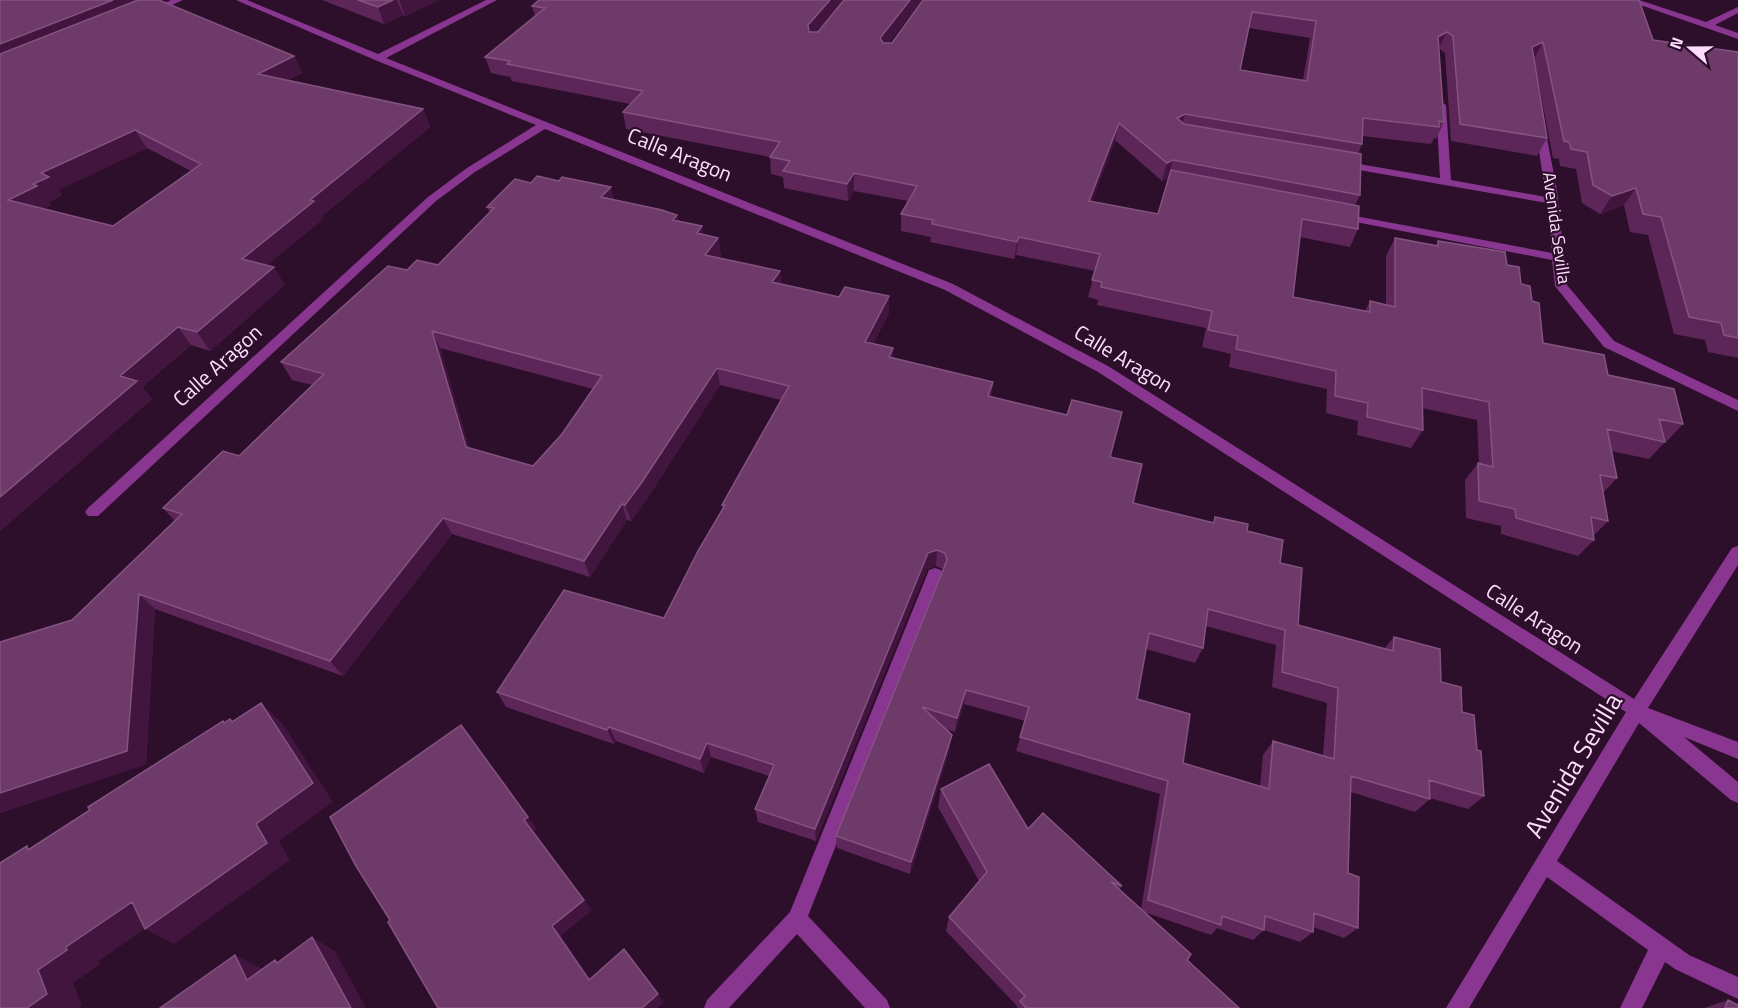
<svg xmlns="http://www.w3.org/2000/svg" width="1738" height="1008" viewBox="0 0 1738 1008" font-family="'Titillium Web',sans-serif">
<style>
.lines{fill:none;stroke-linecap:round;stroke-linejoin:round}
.minor{fill:#893690;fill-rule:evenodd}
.wall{fill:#5c2758;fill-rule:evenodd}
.shaded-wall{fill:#42153f}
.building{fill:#6e3a6a;stroke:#845381;stroke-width:1.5;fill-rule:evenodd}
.labels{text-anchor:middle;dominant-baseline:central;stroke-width:4.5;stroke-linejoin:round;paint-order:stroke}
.far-street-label{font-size:18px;fill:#ffdbff;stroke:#2d0f2c}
.street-label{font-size:21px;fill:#ffdbff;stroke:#2d0f2c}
.near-street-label{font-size:26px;fill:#ffdbff;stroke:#2d0f2c}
</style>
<rect width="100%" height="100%" fill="#2d0f2c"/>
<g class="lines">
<path class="minor" d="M171,0H183L154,13L147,11Z
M236,0H247L378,54L486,0H497L386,58L953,284L1108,366L1634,699L1732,548L1738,546V565L1648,708L1738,742V759L1684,737L1738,782V803L1731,800L1639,723L1557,861L1689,955L1738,977V999L1675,969L1665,962L1642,1008H1620L1648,950L1547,877L1469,1008H1446L1626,712L1098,372L945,290L545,129L475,172L436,201L98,516H88L85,512L88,508L428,197L467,168L536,125L375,60Z
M1626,0H1639L1706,22L1738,7V13L1715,25L1738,33V39Z
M1441,102L1446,105L1451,180L1546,197L1535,125L1544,123L1557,190L1567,285L1614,341L1738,400V411L1604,347L1555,286L1552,260L1335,218V214L1339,213L1552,253L1547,203L1342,167L1337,164L1342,161L1440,178L1436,105Z
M935,568L941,570L943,575L808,916L887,1000L890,1008H865L797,934L729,1008H704L707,1000L790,912L927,575L929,570Z"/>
</g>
<path class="wall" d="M0,0L294,56L302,73L288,80L423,109L430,127L322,216L323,219L267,265L285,285L210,351L191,345L142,387L152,399L0,531ZM147,148L191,171L113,226L43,209L51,205L49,202L62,195L58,190Z
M322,0H439L405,16L403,15L384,24Z
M921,0L889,43H892L923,0H1639L1653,40L1738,52V358L1708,352L1705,340L1674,334L1648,235L1630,232L1624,205L1600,214L1582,203L1576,169L1560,166L1559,159L1553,158L1534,59L1547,138L1537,156L1451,141L1445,53L1439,48L1444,122L1436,139L1434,138L1431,144L1362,136V144L1358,154L1360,195L1355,205L1358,229L1350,247L1300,237L1293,297L1365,311L1370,301L1386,305V256L1395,238L1436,246L1438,241L1507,265L1521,284L1532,301L1543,343L1608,375L1683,424L1667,441H1665V442L1649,459L1611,451L1617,478L1603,493L1608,521L1594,535V540L1578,556L1501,534V526L1466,518L1465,480L1478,463H1479L1477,420L1422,408L1423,430L1411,448L1357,435L1358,421L1326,413L1327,389L1229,367L1231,354L1202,347L1206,328L1097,305L1098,300L1088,297L1095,271L1016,255L1014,259L930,242L931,237L901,231V214L908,201L854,191L848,201L784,188L783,177L771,174L770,157L626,129L623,112L630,104L512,81L510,77L491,73L485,57L535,17L532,6ZM1249,28L1310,38L1303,80L1240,70ZM1115,140L1162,181L1168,178L1158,214L1092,201Z
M614,200L679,221L702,226L703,234L718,238L721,255L719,258L780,271L781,284L889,313L873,344L893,358L993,382L991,397L1110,457L1133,503L1213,523L1215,517L1247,531L1280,563L1298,625L1384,649L1394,637L1441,682L1462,712L1477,750L1484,796L1468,809L1430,798V799L1415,812L1351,792L1348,873L1358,928L1344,938L1313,927V932L1300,942L1264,930L1253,940L1217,928L1211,935L1144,912L1187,960L1239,1008H1017V1006L946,931L949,917L979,881L938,807L941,789L1028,829L1122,886L1119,890L1141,909L1160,794L1016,751L1025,721L964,704L955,732L946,729L950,748L910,874L837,848L836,836L943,569L936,566L927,569L816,841L758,822L755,809L769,776L711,757L704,773L616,741L614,744L506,707L497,692L664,618L723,508L722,505L781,400L720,385L647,499L631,521L627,520L590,577L452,534L343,676L155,609L146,764L0,813V642L72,620L175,521L163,508L239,456L312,385L292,380L281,362L407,270L438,265L490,213L487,207ZM440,348L593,389L562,434L533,466L469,448ZM1206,626L1276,645L1272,687L1327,703L1323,756L1273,741L1263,755L1260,786L1183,763L1137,699L1146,649L1195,663L1203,648Z
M1728,1000L1738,1008H1704Z"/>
<path class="shaded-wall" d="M113,0H142L0,67V44Z
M393,0H397L403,15L384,24L378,7Z
M399,0H439L405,16Z
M830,0H844L809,42L808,25Z
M910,0H921L880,55V38Z
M1447,32L1439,48L1438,37Z
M1543,42L1534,59L1532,47Z
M294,56L302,73L267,91L258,74Z
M423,109L430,127L322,216L323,219L253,277L242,259L310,200Z
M1185,114L1180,131L1177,118Z
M1119,123L1115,140L1086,218L1089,201Z
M135,130L147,148L58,190L62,195L49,202L51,205L23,219L8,200L33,184L41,173Z
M1173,160L1168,178L1162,181L1167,163Z
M854,173V191L848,201L847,184Z
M611,187L615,204L601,197Z
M1636,188L1624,205L1600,214L1612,196Z
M677,215L680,232L673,220Z
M702,226L704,244L697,233Z
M1019,237L1016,255L1014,259L1017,242Z
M718,238L721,255L708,272L705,255Z
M274,267L285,285L210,351L197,332Z
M780,271L781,289L772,282Z
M889,296V313L865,359V342Z
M178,327L191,345L142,387L152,399L0,531V497L120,376Z
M432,331L440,348L474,464L466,447Z
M893,348V366L889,357Z
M717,368L720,385L647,499L631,521L625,505Z
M993,382L991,399L988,396Z
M622,504L627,520L590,577L584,561Z
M443,518L452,534L343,676L330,661Z
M937,550L936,566L927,569L816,841L815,829L928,553Z
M139,594L155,609L146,764L0,813V793Z
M966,690L964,704L955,732L957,718Z
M261,703L282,723L333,802L279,841L290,860L174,944L145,929L256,824Z
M609,727L616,741L614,744L607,730Z
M952,735L950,748L910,874L911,862Z
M707,743L711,757L704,773L700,759Z
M528,817L537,829L533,832L524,820Z
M584,900L592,910L561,936L597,988L589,980L552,926Z
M132,902L161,917L99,961L100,964L73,983L82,1006L79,1008H27L38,970L66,947Z
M312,937L335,951L366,1008H351Z
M235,955L261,968L273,993L247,980Z
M658,994L664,1002L657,1008H642Z"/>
<path class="building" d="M0,0H113L0,44Z
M138,0H159L294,56L258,74L423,109L310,200L314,201L242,259L274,267L197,332L178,327L120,376L137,381L0,497V54ZM135,130L201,164L113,226L8,200L37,186L33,184L49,177L41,173Z
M358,0H393L378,7Z
M539,0H830L808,25L809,32H818L844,0H910L880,38L883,43H892L923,0H1639L1653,40L1738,52V338L1724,335L1721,323L1689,317L1661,217L1643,214L1636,188L1612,196L1593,185L1587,152L1571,149L1569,142L1564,141L1543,42L1532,47L1547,138L1460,124L1453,36L1447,32L1438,37L1444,122L1439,121V127L1363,118L1362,144L1185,114L1177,118L1184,124L1361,154L1360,195L1173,160L1167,163L1119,123L1089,201L1158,214L1171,170L1359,206L1358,229L1302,219L1293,297L1370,312V301L1395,307V238L1438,246V241L1505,252L1507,265L1519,267L1521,284L1530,286L1532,301L1539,303L1543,343L1604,355L1608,375L1674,389L1683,424L1659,419L1665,442L1607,429L1617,478L1600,475L1608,521L1591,517L1594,540L1516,518L1515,509L1479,501L1478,463L1493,467L1489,402L1422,388L1423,430L1367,417L1368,403L1335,396L1336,371L1236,349L1238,336L1208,330L1212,311L1101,287L1102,282L1092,280L1100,254L1019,237L1017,242L932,224L933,220L901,214L917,186L854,173L847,184L783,171L790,161L770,157L780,142L623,112L643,91L507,64L510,61L485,57L545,8L532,6ZM1252,12L1316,21L1307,81L1240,70Z
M537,176L559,181L562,177L611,187L601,197L662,210L677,215L673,220L702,226L697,233L718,238L705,255L780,271L772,282L839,297L845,287L889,296L865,342L893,348L889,357L993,382L988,396L1067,415L1072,400L1122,412L1110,457L1142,464L1133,503L1214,523L1215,517L1248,524L1247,531L1283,540L1280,563L1302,568L1298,625L1393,651L1394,637L1440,649L1441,682L1461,687L1462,712L1474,715L1477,750L1481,751L1484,796L1429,780L1430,799L1351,776L1348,873L1359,877L1358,928L1314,913L1313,932L1265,916L1264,930L1222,916L1221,925L1148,900L1168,781L1020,737L1029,707L966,690L957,718L922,707L952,735L911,862L836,836L947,560L945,553L937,550L928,553L815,829L755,809L774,765L707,743L700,759L609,727L607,730L497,692L564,590L664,618L698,551L725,505H722L789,386L717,368L642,482L625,505L622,504L584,561L443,518L330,661L139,594L127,751L0,793V642L72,620L182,514L163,508L223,451L239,456L324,374L281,362L388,266L407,270L417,260L438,265L494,208L487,207L515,179L531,183ZM432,331L602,376L562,434L533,466L466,447ZM1208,609L1285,630L1282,672L1338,688L1334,759L1273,741L1269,789L1183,763L1190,714L1137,699L1149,633L1203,648Z
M261,703L313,783L256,824L267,843L145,929L132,902L66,947L67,950L38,970L47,994L27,1008H0V863L27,846L28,850L90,810L88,807L223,721L224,723L230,719L232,722Z
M461,725L528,817L524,820L584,900L552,926L589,980L624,949L658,994L642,1008H438L388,922L390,920L356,866L330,817Z
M989,764L1028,829L1043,813L1122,886L1111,882L1191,954L1187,960L1239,1008H1026L1020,1001L1025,996L949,917L987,872L941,789Z
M312,937L351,1008H160L235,955L247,980L275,960L277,963Z
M1728,1000L1738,1005V1008H1725Z"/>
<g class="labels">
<g class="far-street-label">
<text transform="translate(1557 228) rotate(82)">Avenida Sevilla</text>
</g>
<g class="street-label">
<text transform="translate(680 154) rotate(22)">Calle Aragon</text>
<text transform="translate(1124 358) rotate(31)">Calle Aragon</text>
<text transform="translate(217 365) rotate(-42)">Calle Aragon</text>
<text transform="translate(1535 618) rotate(33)">Calle Aragon</text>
</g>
<g class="near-street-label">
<text transform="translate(1573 765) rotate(-59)">Avenida Sevilla</text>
</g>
</g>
<g transform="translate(1690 48) rotate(290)" stroke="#2d0f2c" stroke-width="4.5" paint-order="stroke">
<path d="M0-4.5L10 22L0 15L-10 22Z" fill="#ffdbff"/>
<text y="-9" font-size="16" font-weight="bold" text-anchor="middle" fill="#ffdbff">N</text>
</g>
</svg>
